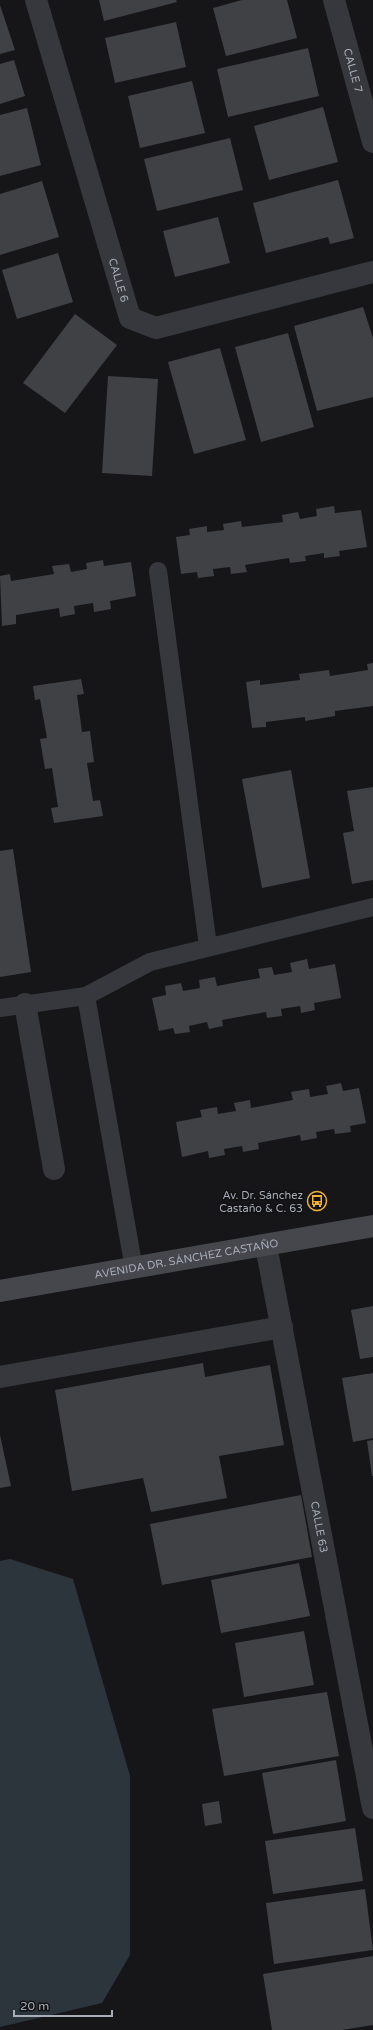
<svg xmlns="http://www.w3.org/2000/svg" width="373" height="2030" viewBox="0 0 373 2030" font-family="'Varela Round',sans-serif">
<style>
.water{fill:#2c353c}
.building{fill:#404145}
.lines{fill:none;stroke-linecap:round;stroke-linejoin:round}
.lane{stroke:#37383d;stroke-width:18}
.street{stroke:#37383d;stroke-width:22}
.secondary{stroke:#45474d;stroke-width:22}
.labels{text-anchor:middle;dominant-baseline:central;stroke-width:3;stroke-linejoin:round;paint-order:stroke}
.street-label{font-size:11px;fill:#a8adb8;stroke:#111113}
.poi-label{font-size:11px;fill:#a8adb8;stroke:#111113;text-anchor:end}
</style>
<rect width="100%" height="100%" fill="#161618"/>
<path class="water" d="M10,1559L73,1579L130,1776V1955L102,2003L0,2027V1561Z"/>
<path class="building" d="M99,0H176L177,2L104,21Z
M242,0H287L297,38L226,56L213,8Z
M0,5L15,50L0,54Z
M176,22L186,67L115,83L105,38Z
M308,48L319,96L228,117L217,69Z
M14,60L25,96L0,104V64Z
M192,81L205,133L140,148L128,96Z
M323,107L338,162L269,180L254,126Z
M27,108L41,165L0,176V115Z
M230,138L243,190L157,211L144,159Z
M338,180L354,238L330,244L328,237L266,253L253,203Z
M42,181L59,237L0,255V194Z
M218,217L230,263L175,277L163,231Z
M58,253L73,302L17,319L2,270Z
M363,307L373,338V397L317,411L294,326Z
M75,314L117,345L65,413L23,383Z
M288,333L314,427L261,442L235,347Z
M220,348L246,440L194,454L168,362Z
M108,376L158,379L152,476L102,473Z
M334,506L335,513L361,510L367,547L339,551L340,556L324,558V553L305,556L306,561L290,563L289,558L245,565L247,572L231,574L230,567L213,569L214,576L198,578L197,572L181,574L176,537L190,535L189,529L207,526V532L224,530L223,524L241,521L242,527L283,522L282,515L298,512L300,519L317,516L316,509Z
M103,560L104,566L131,562L136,596L110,601L111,609L94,612L93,603L74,606L75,614L60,617L59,608L16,615V624L2,626L0,576L10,574L11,581L54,574L52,566L69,564L71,572L87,569L86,563Z
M373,663V706L335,711V716L305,721V717L266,722V727L252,728L246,682L260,680V685L300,680L299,674L329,670L330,676L368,670L367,664Z
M81,679L84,694L77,695L82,732L90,731L94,762L87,763L93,801L100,800L103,816L54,823L51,808L58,807L52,768L45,769L40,739L47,738L40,699L35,700L33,686Z
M291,770L310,878L262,888L242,779Z
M373,787V880L352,884L343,833L354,831L347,791Z
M13,849L31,972L0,977V851Z
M307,959L309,969L335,964L341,998L314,1003L315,1010L301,1013L300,1006L281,1009L282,1016L267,1018L266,1012L222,1020L223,1026L209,1029L207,1022L189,1026L190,1032L175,1034L173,1028L159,1031L152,998L166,995L165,986L181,983L183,991L195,989L200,988L199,980L215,977L217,986L243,981L260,978L258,969L272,967L274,975L292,972L290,963Z
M341,1083L343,1091L359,1088L366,1123L350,1126L351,1132L335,1134L334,1129L316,1132L317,1138L301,1141L300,1135L258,1143L259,1149L243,1152L242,1146L224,1149L225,1155L209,1158L208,1151L182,1157L176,1122L202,1117L200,1110L217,1107L218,1114L236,1111L234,1103L250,1100L251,1108L293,1100L291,1092L309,1089L310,1097L328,1094L326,1086Z
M373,1306V1357L360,1359L351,1310Z
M203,1363L205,1377L270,1365L284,1445L219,1456L227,1498L151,1512L143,1478L72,1491L55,1390Z
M373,1373V1438L353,1442L342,1378Z
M0,1435L11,1486L0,1488Z
M373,1440V1476H372L367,1441Z
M301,1495L312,1557L162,1585L150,1524Z
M299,1563L310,1616L221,1633L211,1580Z
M304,1631L314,1685L244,1697L235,1643Z
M327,1692L339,1756L224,1776L212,1709Z
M336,1760L346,1821L273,1834L262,1773Z
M219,1801L222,1823L205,1826L202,1804Z
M355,1828L363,1881L273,1894L265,1841Z
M365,1889L373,1950L274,1964L266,1903Z
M373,1956V2025L342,2030H272L263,1974Z"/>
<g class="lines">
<path class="lane" d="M158,571L208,946
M86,996L134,1269
M0,1008L86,996L150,962L373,907"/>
<g class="street">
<path id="s1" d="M36,0L130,318L156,328L373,272"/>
<path id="s2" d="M334,0L373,142"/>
<path d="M25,1004L54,1169"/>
<path id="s3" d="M266,1246L373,1808"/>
<path d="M0,1377L282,1327"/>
</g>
<path class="secondary" id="s4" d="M0,1291L373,1226"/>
</g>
<defs>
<g id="bus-ring" transform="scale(1)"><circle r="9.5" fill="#111113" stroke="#f2b134" stroke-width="1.5"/><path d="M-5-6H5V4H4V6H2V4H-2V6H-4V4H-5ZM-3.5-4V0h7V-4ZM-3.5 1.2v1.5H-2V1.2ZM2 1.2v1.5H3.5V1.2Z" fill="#f2b134"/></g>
</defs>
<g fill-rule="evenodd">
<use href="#bus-ring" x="317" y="1201"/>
</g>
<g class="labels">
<g class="street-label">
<text stroke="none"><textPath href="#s2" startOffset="73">CALLE 7</textPath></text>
<text stroke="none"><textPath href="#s1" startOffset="292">CALLE 6</textPath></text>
<text stroke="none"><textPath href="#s4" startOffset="189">AVENIDA DR. SÁNCHEZ CASTAÑO</textPath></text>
<text stroke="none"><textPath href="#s3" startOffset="286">CALLE 63</textPath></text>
</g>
<g class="poi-label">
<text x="303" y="1195">Av. Dr. Sánchez<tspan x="303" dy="13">Castaño &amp; C. 63</tspan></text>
</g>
</g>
<path d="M14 2010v6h98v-6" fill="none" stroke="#a8adb8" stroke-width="2"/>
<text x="20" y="2010" font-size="12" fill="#a8adb8" stroke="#111113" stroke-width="3" paint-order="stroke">20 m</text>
</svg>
